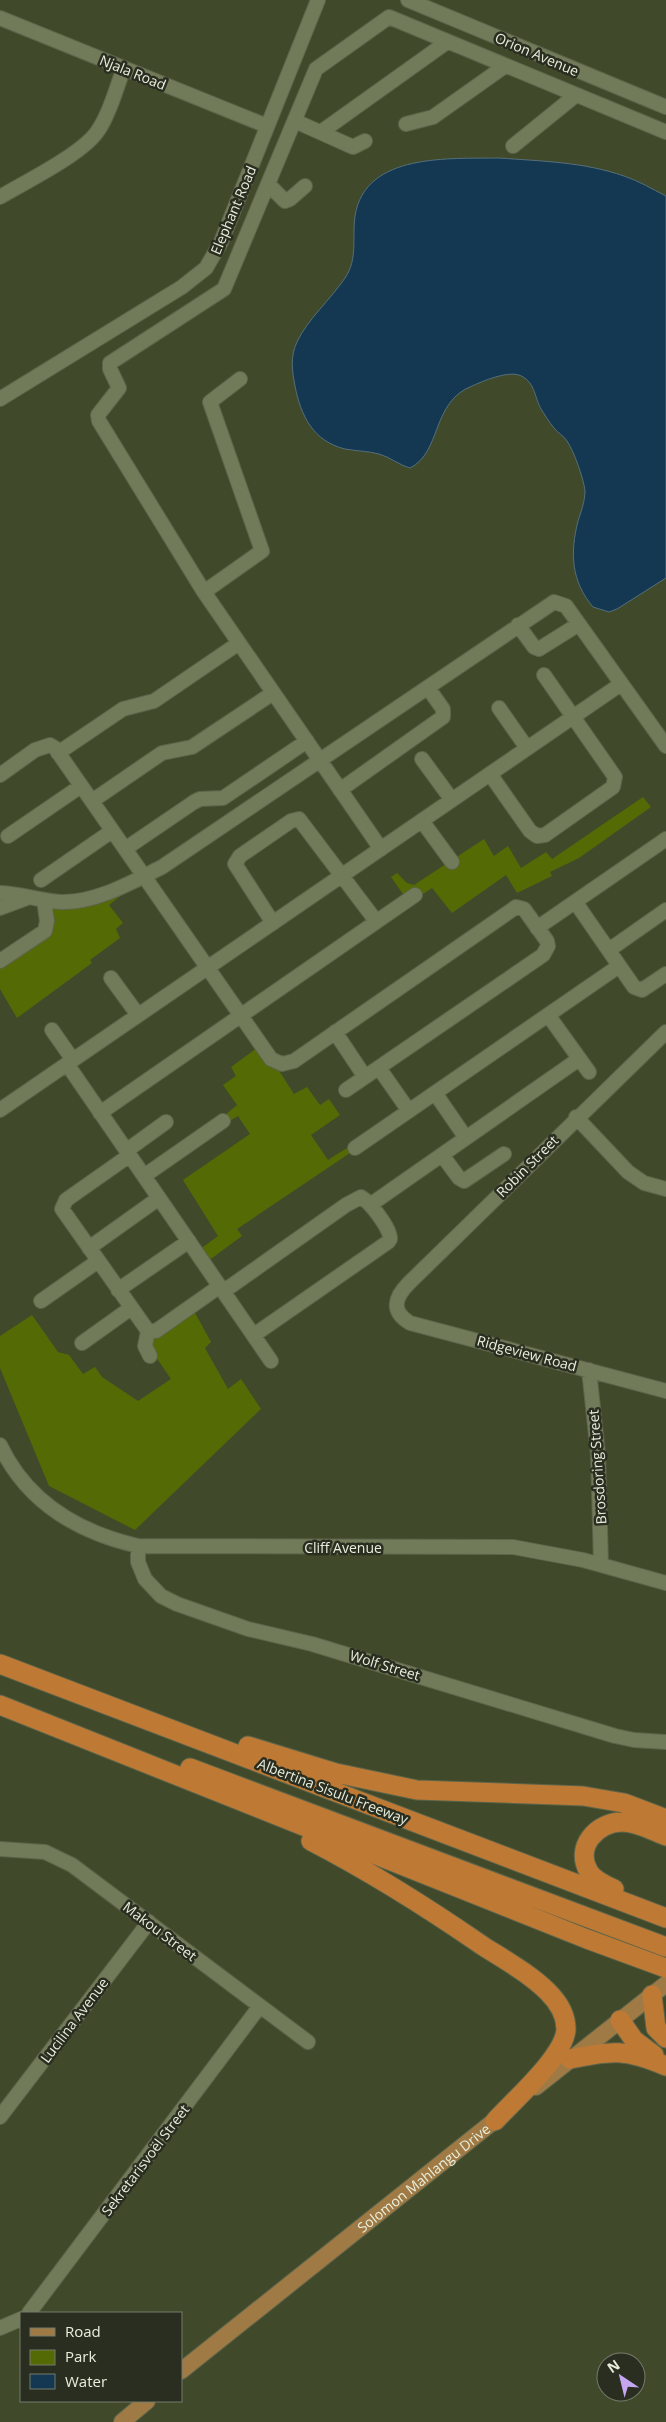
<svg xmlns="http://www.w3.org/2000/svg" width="666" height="2422" viewBox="0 0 666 2422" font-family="'Open Sans',sans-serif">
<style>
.green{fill:#546a05}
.water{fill:#143852;stroke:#546f7b}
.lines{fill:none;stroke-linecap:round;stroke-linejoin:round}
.minor-casing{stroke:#5d644a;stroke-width:16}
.major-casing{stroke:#5d644a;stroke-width:18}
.highway-casing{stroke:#5d644a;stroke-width:21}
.minor{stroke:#717b5a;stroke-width:14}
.major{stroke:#9f7a44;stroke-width:16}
.highway{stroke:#be7a35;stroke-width:19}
.labels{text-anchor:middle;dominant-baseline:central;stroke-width:5;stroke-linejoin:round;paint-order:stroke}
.street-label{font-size:14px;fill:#e8eedc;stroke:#292e20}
</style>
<rect width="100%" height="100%" fill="#404a2b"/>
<path class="green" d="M643,797L651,807L579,858L550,872L552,876L517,893L506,875L452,913L432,888L417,898L403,894L391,877L397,873L407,883L414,885L484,839L494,856L508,846L521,868L546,852L552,859Z
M124,893L109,905L123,923L116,929L120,938L90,960L92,963L17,1018L0,989V965L39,940L52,909L56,906Z
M257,1048L278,1069L294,1094L307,1087L320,1105L329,1099L340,1115L311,1135L328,1160L347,1148L350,1153L237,1229L242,1236L208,1261L199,1250L218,1236L183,1180L250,1134L238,1116L228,1122L224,1116L237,1105L223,1085L236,1076L231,1067Z
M194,1311L211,1342L205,1348L228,1389L241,1379L261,1409L135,1530L49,1486L0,1368V1336L32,1315L58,1352L69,1355L83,1374L95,1367L102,1377L138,1401L171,1379L149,1347L151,1340Z"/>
<path class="water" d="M499,158C540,161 584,162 624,176C639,181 652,189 666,196V578L617,609L609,612L593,607C571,581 570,553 578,521C581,512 585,501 585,491C584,480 574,451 567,441C564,436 558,433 554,428C549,422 545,415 541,409C534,396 535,381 519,375C507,371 483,381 472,386C431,402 442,452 410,468C399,465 390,457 379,454C368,451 356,451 345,449C313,441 301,416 295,386C292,370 290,357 297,342C307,320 331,299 345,278C358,259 352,238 355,216C365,152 451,159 499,158Z"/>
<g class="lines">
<g class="minor-casing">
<path id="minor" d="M408,0L666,107
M0,18L267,126
M295,121L353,147L365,141
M406,124L433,117L505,66
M321,132L447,42
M513,146L576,95
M269,185L285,201L290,199L305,186
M0,197C25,182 85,153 99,129C111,111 116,88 124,68
M0,399L182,287L206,268L221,242L318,0
M204,592L262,551L210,402L240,379
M518,625L534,647L539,649L579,624
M499,708L527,748
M58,753L123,709L154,701L239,643
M422,759L452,800
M490,774L530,831L537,836L545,835L613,787L615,777L544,675
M0,775L35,750L50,745L55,748L271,1059L282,1064L294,1061L516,907L524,909L547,941L548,946L543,955L346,1090
M340,790L443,717V709L428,688
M92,801L162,753L192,747L273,693
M422,821L452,862
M8,836L81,786
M125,849L194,802L200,799L223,798L307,741
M381,849L204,592L99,421L98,415L119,388L110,369V363L224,289L316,69L389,17L666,132
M41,880L112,831
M0,893C19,893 40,901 61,902C96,903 132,882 162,867L554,602L566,606L666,746
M576,903L634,987L642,990L666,974
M0,908L27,898
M273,923L235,864L240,856L291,821L299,819L376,921
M537,928L666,839
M609,950L666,910
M0,961L45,931L47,921L44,900
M111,978L138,1015
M548,1015L589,1072
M52,1030L73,1060
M335,1032L365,1077
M666,1032L409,1283C395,1297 390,1311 410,1323L666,1391
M67,1064L271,1361
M379,1068L409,1111
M435,1093L466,1138
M0,1110L621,684
M100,1113L415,895
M576,1117L628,1172L644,1183L666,1189
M355,1148L619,966
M126,1151L166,1122
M130,1155L66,1200L62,1209L148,1331H156L220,1286
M442,1155L459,1178L464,1181L504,1154
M144,1176L223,1121
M370,1205L579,1059
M89,1248L159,1198
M118,1290L189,1241
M224,1291L346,1205L361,1197C370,1202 391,1229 390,1239L388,1242L254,1335
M41,1301L98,1261
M148,1331L145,1346L150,1356
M82,1343L131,1308
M589,1370L598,1454L601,1564
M0,1445C27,1502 77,1532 138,1546L513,1547L583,1560L666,1583
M138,1546V1562L145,1579L161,1596L177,1604L248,1629L312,1644L615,1736L634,1740L666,1742
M0,1849L45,1852L72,1865L308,2042
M0,2117L149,1922
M29,2313L260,2006
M0,2328L21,2319"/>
</g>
<g class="major-casing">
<g id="major">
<path d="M536,2087L666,1984"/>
<path id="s1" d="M181,2371L504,2113"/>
<path d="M122,2422L147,2401"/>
</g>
</g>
<g class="highway-casing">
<path id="highway" d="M0,1664L666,1918
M0,1705L587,1939L666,1968
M248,1746L336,1773L417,1790L583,1796L624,1803L666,1819
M190,1768L666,1947
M311,1841C371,1872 428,1908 483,1946C505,1960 530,1974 548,1992C558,2002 566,2015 566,2029C565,2056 513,2101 495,2121
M614,1889C605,1885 594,1880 589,1872C574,1847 597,1822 622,1822C637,1822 653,1831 666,1836
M652,1995L656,2028L666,2038
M620,2020L634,2040L654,2055
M570,2059C612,2050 626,2049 666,2066"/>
</g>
<use href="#minor" class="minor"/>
<use href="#major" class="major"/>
<use href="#highway" class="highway"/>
</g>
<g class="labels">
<g class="street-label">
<text transform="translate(537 54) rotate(23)">Orion Avenue</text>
<text transform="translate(133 72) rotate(22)">Njala Road</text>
<text transform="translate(233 210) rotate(-67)">Elephant Road</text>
<text transform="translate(527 1166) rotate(-45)">Robin Street</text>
<text transform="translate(527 1353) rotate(15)">Ridgeview Road</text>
<text transform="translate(597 1467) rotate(-94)">Brosdoring Street</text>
<text x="343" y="1547">Cliff Avenue</text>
<text transform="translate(385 1665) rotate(17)">Wolf Street</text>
<text transform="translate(333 1791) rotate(21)">Albertina Sisulu Freeway</text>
<text transform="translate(160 1931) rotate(37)">Makou Street</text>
<text transform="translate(74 2020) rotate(-53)">Lucilina Avenue</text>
<text transform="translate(145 2160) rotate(-53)">Sekretarisvoël Street</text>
<text stroke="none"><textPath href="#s1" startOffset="310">Solomon Mahlangu Drive</textPath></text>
</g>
</g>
<rect x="20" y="2312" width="162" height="90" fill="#292e20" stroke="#757b6b"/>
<rect x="30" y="2328" width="25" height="8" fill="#9f7a44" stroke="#757b6b"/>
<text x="65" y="2337" font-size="15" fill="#e8eedc">Road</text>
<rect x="30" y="2350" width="25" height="15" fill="#546a05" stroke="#757b6b"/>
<text x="65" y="2362" font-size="15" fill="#e8eedc">Park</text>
<rect x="30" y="2374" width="25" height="15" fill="#143852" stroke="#757b6b"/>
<text x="65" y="2387" font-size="15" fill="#e8eedc">Water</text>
<g transform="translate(621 2377) rotate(325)"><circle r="24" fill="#292e20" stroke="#757b6b"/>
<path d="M0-4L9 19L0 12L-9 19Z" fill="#c5a7f1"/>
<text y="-8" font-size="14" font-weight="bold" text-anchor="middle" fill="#e8eedc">N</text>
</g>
</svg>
